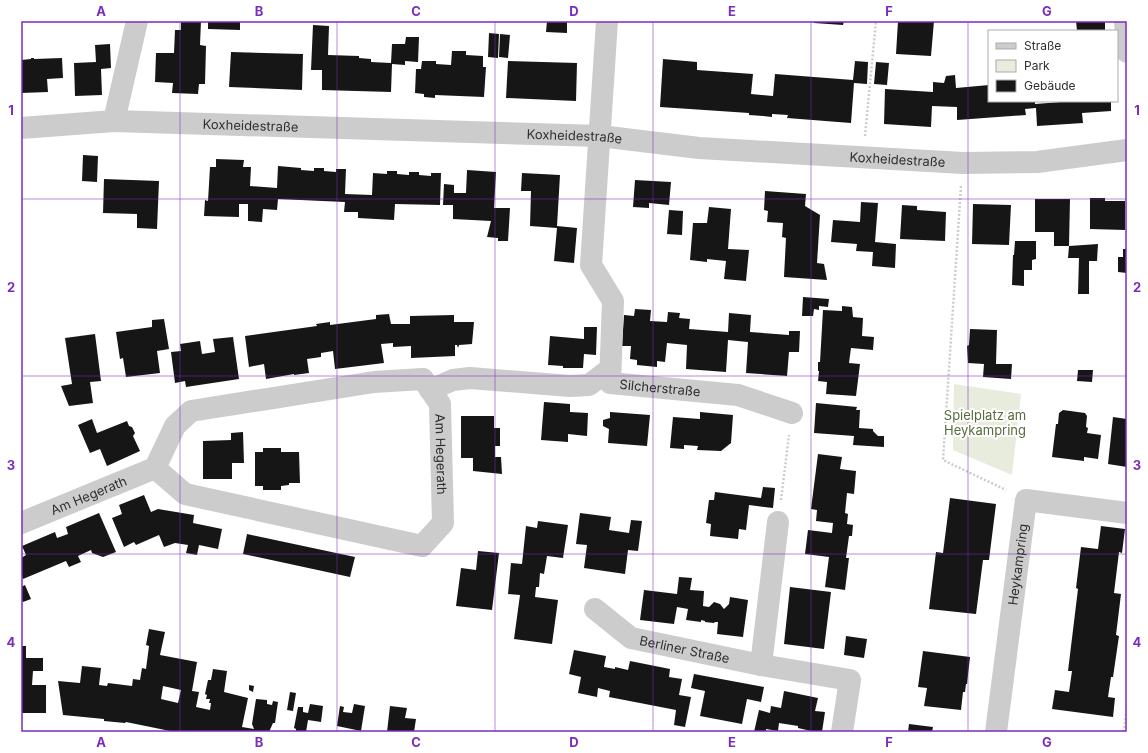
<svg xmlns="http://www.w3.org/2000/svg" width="1148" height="753" viewBox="0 0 1148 753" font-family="Inter,sans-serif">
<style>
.green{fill:#e7ecdc}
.building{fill:#161616;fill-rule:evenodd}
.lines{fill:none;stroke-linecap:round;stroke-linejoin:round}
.path{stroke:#ccc;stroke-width:2.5;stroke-dasharray:2 2;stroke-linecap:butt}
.minor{stroke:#ccc;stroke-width:22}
.grid{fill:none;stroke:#7b2cbf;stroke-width:1;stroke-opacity:0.55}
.labels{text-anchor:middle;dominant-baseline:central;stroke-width:4;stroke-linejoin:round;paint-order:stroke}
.street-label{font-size:13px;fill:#2f2f2f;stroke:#fff}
.park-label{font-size:13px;fill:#576c3b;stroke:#fff}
.neatline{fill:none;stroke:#7b2cbf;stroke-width:1.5}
.grid-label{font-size:13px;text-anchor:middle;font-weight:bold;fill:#7b2cbf}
</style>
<rect width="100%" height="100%" fill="#fff"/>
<path class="green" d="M954,384L1021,394L1012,475L953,450Z"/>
<path class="building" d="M181,21H201L200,45L206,46L205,84H199L198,94L172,93L173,83L155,82L156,53H174L175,30H181Z
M208,21H240V30L208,29Z
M547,21H567V33L546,32Z
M815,21H844L843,25L814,23Z
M898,21H934L931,56L896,54Z
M1076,21H1105V31H1077Z
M313,25L329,26L328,55L359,56V58L371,59V62L391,63L392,44H405L406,37H419L418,62L405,61V65L392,64L391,92L322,90V70H311Z
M489,33L499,34L498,58L488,57Z
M500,34L510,35L508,58L499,57Z
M110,44L111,68L101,69L102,95L75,96L74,63L96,62L95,45Z
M452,51H466V55L483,56V67H486L484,97L435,95V98L424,97V94L415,93L416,69H421L422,61H436V64L451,65Z
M231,52L303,54L302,90L229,87Z
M31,58H34V59L62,58L63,78L47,79L48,92L21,93V60L31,59Z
M663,59L697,62V70L753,74L751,94L773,96L775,74L853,80L855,61L868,62L867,84L854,83L851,123L787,118L788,115L772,114V117L763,116L749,115V113L660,107Z
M508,61L577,63L576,101L506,98Z
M876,62L889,63L887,85L874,84Z
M955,75L956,88L989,85V101H1035V104L1075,101H1111V111L1082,113L1083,123L1037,126L1036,108L1025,109L1026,115L957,120V107L932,106L931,127L884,124L885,89L933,92V82L944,83L946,76Z
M83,155L98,156L97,182L82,181Z
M216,159L244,160L243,167H251L250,186L277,188L278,166L301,168V170L314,171V168H324V171L336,172V169H346L345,194L372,195L373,173L387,174V171H397V174L409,175V172H419V175L431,176V173H441L440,205L395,204L394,220L358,218V212H344L345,202L278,199L277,210L263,209L262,222L248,221V204H239V217L204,216L205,200L208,201L210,167H216Z
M467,170L496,172L494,208H510L508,241H498V238L487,237L491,221L453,219V205H443L444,184L454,185V193H466Z
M522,173L560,175L557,226L577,228L574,263L554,261L557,228L530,226L531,191H521Z
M104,179L159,181L157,229L137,228V214L103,213Z
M635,180L671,182L669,205L649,203V208L633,207Z
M765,191L806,194L805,206L820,215L817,263L824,264L827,280L784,277L786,238L782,237L783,223L767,222L768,211L764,210Z
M1090,198H1105V201H1125V230L1090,229Z
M1035,199H1070L1069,246L1098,244L1097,261H1089V294H1078L1079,258H1068L1069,246H1054V232H1035Z
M861,202L878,203L875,242L896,244L895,268L872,266L873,252L856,251L857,244L831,242L833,220L860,222Z
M973,204L1011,205L1009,245L972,244Z
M902,205L917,206V210L946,212L945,241L900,239Z
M709,207L731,209L728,249L749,250L746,281L724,279L726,261L707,259V262L690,260L693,223H707Z
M669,210L683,211L682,235L667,234Z
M1015,241H1036V259L1032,260V270H1024V286L1012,285L1013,255H1014Z
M1123,249H1127V273L1118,272V257H1123Z
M803,297L829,299L828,307L819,306V310L814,309L813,316H802Z
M842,306L852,307L853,317L863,318L862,336L874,337L873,350L851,348L849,363L860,364L856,396L826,394L827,382L818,381L819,371H818V362H820L823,310L842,311Z
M635,309L651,310L650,321L667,322L668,312L680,313L679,318L690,319L689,329L728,332L729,313L751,315L750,332L789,335V331H800L799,352H789L787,376L746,373L748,342L728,340L726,372L686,369L687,345L667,343L665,362L657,361V367L637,365V360L630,359L631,346H622L624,315L634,316Z
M389,314L391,324H410V316L454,315V322H474L472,344L459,345L458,348L457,345H455V356L411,358V346L393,347V343L381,344L384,363L335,369L333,351L321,353V357L307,359L309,373L294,375V374L266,379L264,364L249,367L245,336L317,326L316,324L330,322V325L376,319V315Z
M164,319L169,349L157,351L160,373L126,377L123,358L120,359L116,332L152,327V320Z
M584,327H597L596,355L584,354L583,368H563V366L548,365L550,336L584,339Z
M970,329L997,330L996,364H1012L1011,379L983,377L984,364L968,363L967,346L969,345Z
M95,334L101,381L90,382L93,403L69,406L61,386L72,384L65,338Z
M233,337L239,379L186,387L185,381L175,383L171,352L181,351L180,344L200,341L202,354L215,352L213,339Z
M1078,370H1093L1092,382L1077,381Z
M544,402L570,404V412L588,413L587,436L568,434V442L541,440Z
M816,403L857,407L856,410H860L859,428L873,429V431L878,436H884V447L853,445L854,436L814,433Z
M1063,410L1085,413L1087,416L1086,427L1088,428L1087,433L1101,435L1098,459L1084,457V461L1052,457L1056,424H1058L1059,413Z
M610,412L650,415L647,446L608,443L609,429L603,426V420L610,418Z
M700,412L733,415L731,443L721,451L697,450L698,446L684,445V449L670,448L673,417L700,419Z
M461,416H494V428H500V446H495V457H501L502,474L473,471V458H461Z
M1113,417L1127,419V467L1108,464Z
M92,419L97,433L127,421L129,426L132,427L135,433L133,436L140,451L107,466L100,449L90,453L78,425Z
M243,432L244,463H232V479H203V441L231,440V433Z
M263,448H281V452H299L300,483H289V485L281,486V490H263V486H255V452H263Z
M818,454L842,457L840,469L856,471L854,494L847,493L845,513L848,514L847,524L853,525L852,536H849L846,558H849L845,590L825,587L829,557L805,554L808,530L832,533L833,523L816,521L817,510L811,509Z
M763,487L775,488L773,508L749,505L746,530L739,529L738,539L710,536L711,524L706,523L709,500H714L715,492L761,498Z
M144,495L151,512L158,509L194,515L193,523L222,529L218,549L199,545L197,555L186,553L188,545L175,543L164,547L159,535L136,545L134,542L124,547L112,518L122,514L119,505Z
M950,498L996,504L989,560H983L976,614L929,609L936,552L943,553Z
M99,513L116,552L103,557L92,553L91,550L78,556L81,562L69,567L66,561L23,579L21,574V558L26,555L22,546L55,532L57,538L68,534L66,527Z
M580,513L611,517L609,530L629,533L631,520L642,521L638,551L628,550L625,574L584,568L587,545L576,544Z
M538,521L568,525L563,558L547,556L544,574L540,573L539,587H536L535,597L558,600L552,644L514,639L520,595L508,594L511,563L522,564L526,526L537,528Z
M1101,526L1125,529L1122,553L1119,552L1114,593L1121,594L1116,635L1119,636L1113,677H1111L1108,697L1115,698L1113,717L1052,709L1055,690L1069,692L1072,671H1068L1078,589L1076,588L1081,547L1098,549Z
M247,534L355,557L350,577L243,554Z
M478,551L499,553L492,610L456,606L461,568L476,570Z
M679,577L692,578L690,590L704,591L703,606L709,607L714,602L720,604L724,609L729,604L730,597L748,600L743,637L717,634L718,622H715L714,623L705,622V621L701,620V622L686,620L688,609L677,607L674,624L640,620L644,590L677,594Z
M25,585L31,599L23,602L21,598V587Z
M790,587L831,592L824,649L784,644Z
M149,629L165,632L160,655L197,662L192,691L199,692L196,707L210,710L211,703H209L210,699H206L207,695L205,694L208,680H211L213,669L227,671L224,692L248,698L242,727L254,729L252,724L256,699L267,700V704L272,705L273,701L278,702L275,723H273L269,732H175L126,722L125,723L104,721V719L63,715L58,681L80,683L82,666L101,668L99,685L107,686L108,683L132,686L133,679L140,680L142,668L146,669L149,646L146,645ZM163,686L181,690L178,703L161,699Z
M846,636L867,639L864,658L844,655Z
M21,646H26V658H43V671H33L32,685H46V713H21Z
M574,650L606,656L604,667L615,669V667L628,670L630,661L670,669L669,677L682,679L679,695L691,697L685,727L674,725L676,710L609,697L610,691L598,688L597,697L578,693L581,677L569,674Z
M923,651L970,657L967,684H966L965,692H963L961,710L924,706L927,688L918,687Z
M694,674L764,687L761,702L747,699L742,724L700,716L705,691L691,688Z
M249,685L254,686L253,692L249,690Z
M784,691L818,698L815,711L825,712L822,732H811V731L798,728V726L779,723L778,731L766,729V732H754L759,710L770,713L771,706L781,708Z
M290,692L296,693L293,711L287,710Z
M310,704L323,706L321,722L308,720L306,732H296V729L294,728L298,707H303V712L308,713Z
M354,704L365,706L361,731L337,726L340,706L344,707L343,712L352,713Z
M390,706L407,708L405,718L416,719L414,732H387Z
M909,724L933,727L932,732H908Z"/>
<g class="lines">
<path class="path" d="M865,136L876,21
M961,186L943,460L1006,490
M781,500L789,435
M1124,732L1127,706"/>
<g class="minor">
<path id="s1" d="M607,21L591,265L613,301L610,383L738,395L792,413"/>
<path d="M1125,21L1127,52"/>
<path d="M114,121L137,21"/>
<path id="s2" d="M21,128L114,121L600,136L699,148L963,163L1037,162L1127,150"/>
<path d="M430,390L453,380L470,378L570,386L589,385L610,369"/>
<path id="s3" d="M21,523L155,468L175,426L191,411L374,382L423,379L440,404L443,523L422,546L185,494L155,468"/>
<path id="s4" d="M595,609L631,638L761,665L850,680L842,732"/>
<path d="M761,665L778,522"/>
<path id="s5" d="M996,732L1026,500L1127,513"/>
</g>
</g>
<path class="grid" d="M180,21V732M337,21V732M495,21V732M653,21V732M811,21V732M968,21V732M21,199H1127M21,376H1127M21,554H1127"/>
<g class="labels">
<g class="street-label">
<text stroke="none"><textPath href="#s2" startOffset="230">Koxheidestraße</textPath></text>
<text stroke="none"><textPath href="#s2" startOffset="554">Koxheidestraße</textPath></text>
<text stroke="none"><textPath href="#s2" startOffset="878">Koxheidestraße</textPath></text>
<text stroke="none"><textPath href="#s1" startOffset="419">Silcherstraße</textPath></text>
<text stroke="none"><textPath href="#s3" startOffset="528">Am Hegerath</textPath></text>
<text stroke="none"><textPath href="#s3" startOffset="73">Am Hegerath</textPath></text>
<text stroke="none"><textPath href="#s5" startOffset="169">Heykampring</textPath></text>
<text stroke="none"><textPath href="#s4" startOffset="101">Berliner Straße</textPath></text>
</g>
<g class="park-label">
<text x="985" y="415">Spielplatz am<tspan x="985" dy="15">Heykampring</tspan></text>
</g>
</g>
<rect width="1148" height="753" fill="none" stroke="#ffffff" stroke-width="44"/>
<rect x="988" y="30" width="130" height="72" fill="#ffffff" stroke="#acacac"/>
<rect x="996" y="43" width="20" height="6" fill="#cccccc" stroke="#acacac"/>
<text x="1024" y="50" font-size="12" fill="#2f2f2f">Straße</text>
<rect x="996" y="60" width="20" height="12" fill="#e7ecdc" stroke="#acacac"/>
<text x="1024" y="70" font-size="12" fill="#2f2f2f">Park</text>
<rect x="996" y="80" width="20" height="12" fill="#161616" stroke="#acacac"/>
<text x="1024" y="90" font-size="12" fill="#2f2f2f">Gebäude</text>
<rect x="22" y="22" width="1104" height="709" class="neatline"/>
<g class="grid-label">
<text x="101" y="16">A</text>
<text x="259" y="16">B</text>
<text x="416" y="16">C</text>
<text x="574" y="16">D</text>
<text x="732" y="16">E</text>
<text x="889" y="16">F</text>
<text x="1047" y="16">G</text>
<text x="11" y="115">1</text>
<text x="1137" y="115">1</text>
<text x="11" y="292">2</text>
<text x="1137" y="292">2</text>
<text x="11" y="470">3</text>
<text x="1137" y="470">3</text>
<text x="11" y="647">4</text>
<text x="1137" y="647">4</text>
<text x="101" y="747">A</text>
<text x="259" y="747">B</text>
<text x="416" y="747">C</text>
<text x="574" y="747">D</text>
<text x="732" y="747">E</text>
<text x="889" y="747">F</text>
<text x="1047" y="747">G</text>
</g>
</svg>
